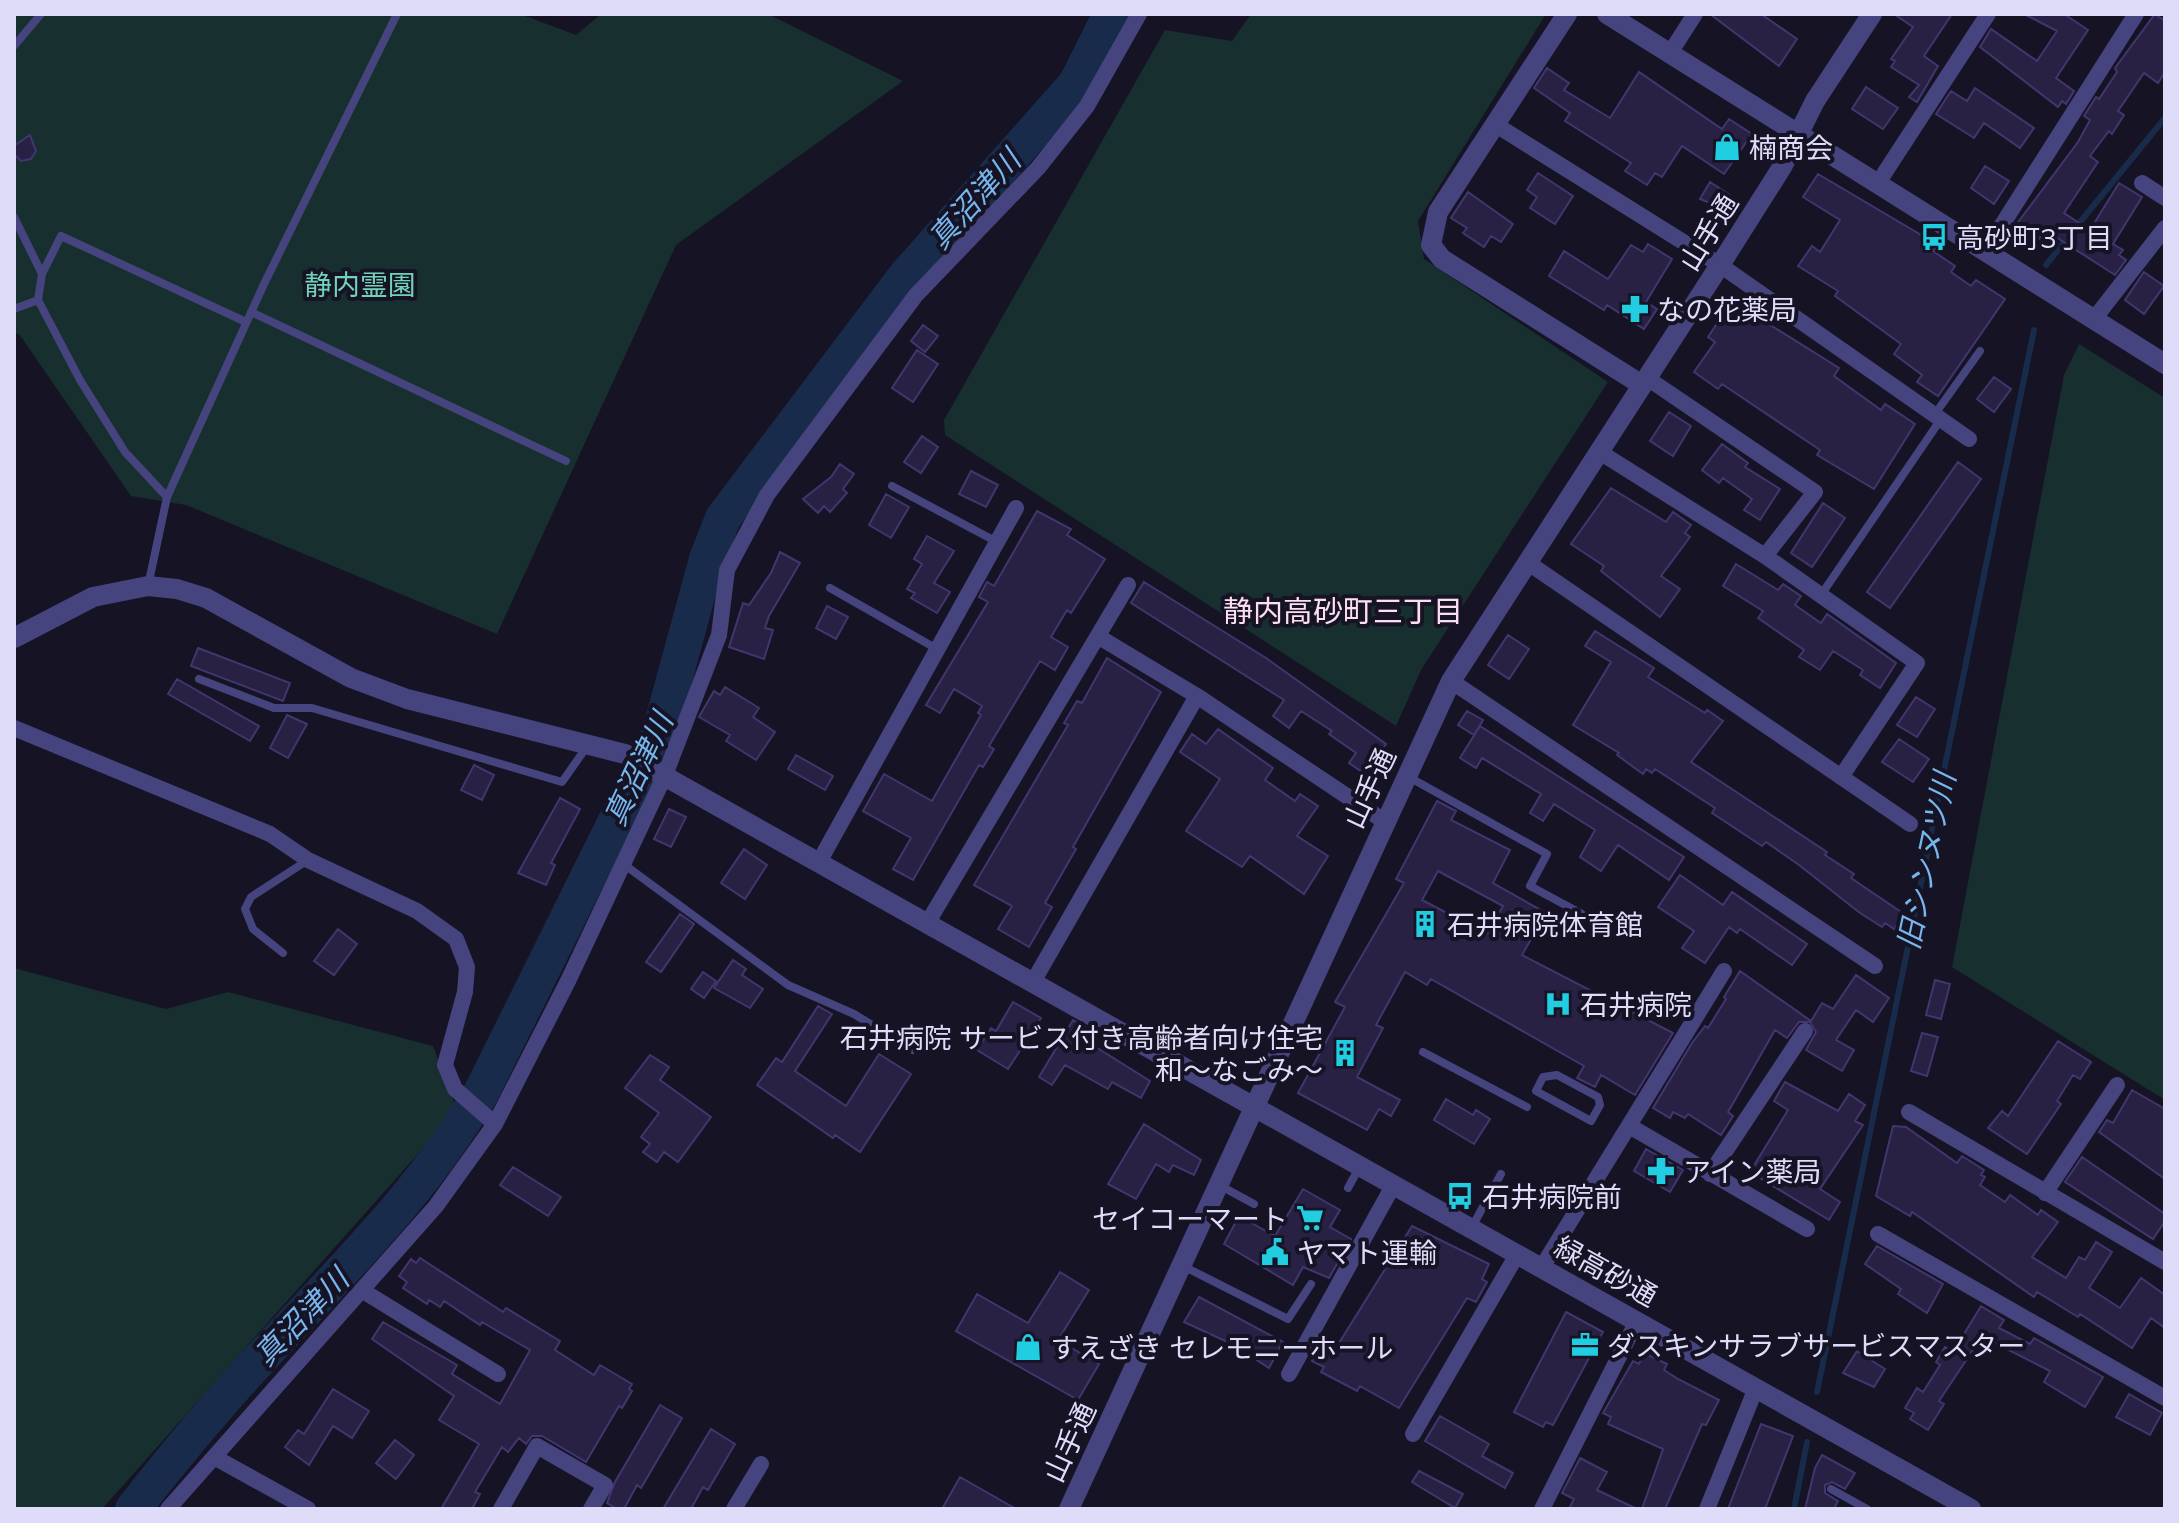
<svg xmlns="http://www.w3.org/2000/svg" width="2179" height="1523" viewBox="0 0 2179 1523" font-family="Mulish,'Noto Sans JP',sans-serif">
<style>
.green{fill:#172f2e}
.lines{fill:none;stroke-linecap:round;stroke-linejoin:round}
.stream{stroke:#182b4a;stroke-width:6}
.river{stroke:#182b4a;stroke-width:36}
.building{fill:#282144;stroke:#41366d;stroke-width:2;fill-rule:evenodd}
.service{stroke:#46447e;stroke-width:8}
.minor{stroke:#46447e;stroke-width:16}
.tertiary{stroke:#46447e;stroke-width:20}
.labels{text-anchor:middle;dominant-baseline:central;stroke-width:8;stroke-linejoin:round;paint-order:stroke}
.poi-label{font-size:28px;fill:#dfdcfa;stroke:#161325;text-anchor:start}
.street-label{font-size:28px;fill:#dfdcfa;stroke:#161325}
.park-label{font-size:28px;fill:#71d2ba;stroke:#161325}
.water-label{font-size:30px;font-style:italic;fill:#77b6ed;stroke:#161325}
.neighbourhood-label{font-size:30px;fill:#fbdef0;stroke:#161325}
</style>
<rect width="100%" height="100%" fill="#161325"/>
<path class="green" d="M14,14H520L576,35L601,14H768L903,81L676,245L497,634L186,505L131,496L19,334L14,333Z
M1251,14H1546L1418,221L1424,259L1608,382L1421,670L1396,726L945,435L944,420L1165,30L1232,41Z
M2079,344L2165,398V1100L1952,967L2064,375Z
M14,968L166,1009L228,992L433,1046L457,1110L102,1509H14Z"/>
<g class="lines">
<path class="stream" d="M2076,227L2165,118
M2046,265L2067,239
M1817,1392L2034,330
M1794,1509L1807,1442"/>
<path class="river" d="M133,1509C173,1458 214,1408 258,1361C338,1274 422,1194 482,1091L660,732L707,559L723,518L905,277L1076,84L1111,14"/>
</g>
<path class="building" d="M1710,14H1761L1797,39L1779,66Z
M1894,14H1952L1924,56L1938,66L1917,102L1909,97L1919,85L1891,67L1895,61L1891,59L1913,27Z
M2024,14H2064L2088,30L2056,78L2074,91L2066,104L2062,101L2058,107L1980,47L1991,29L2037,61L2057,31Z
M2155,14L2165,21V72L2158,83L2144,73L2118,111L2124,115L2112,134L2109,131L2090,156L2098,162L2064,213L2090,230L2119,183L2142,197L2113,244L2123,250L2119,255L2126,260L2115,275L2045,230L2033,248L2010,233L2078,142L2090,120L2084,116L2096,97L2099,99L2117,72L2115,68Z
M1547,68L1569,83L1564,90L1610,118L1639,72L1722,129L1729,119L1752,134L1724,174L1682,146L1662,177L1655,173L1647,185L1625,171L1631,163L1565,121L1570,113L1534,88Z
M1866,87L1898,108L1883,129L1852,109Z
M1975,88L2034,128L2020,148L1984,123L1974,138L1936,114L1951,91L1967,101Z
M30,135L36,151L31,159L21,161L14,154L15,145Z
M1985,166L2009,181L1994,204L1971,188Z
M1538,173L1573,196L1555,224L1530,208L1537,197L1527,190Z
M1818,174L1938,245L1933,251L1955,266L1951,272L1971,286L1976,280L2005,299L1938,396L1917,382L1922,375L1894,354L1901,344L1835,296L1838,291L1798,266L1812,246L1820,252L1840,220L1803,197Z
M1710,182L1730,195L1722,208L1700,199Z
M1468,192L1513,224L1501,242L1491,236L1484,247L1463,233L1467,228L1451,218Z
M1648,244L1672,259L1646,302L1657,309L1644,329L1607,305L1604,310L1549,276L1564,251L1608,279L1631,245L1643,252Z
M2144,272L2164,286L2144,314L2125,300Z
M1732,301L1839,368L1834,376L1881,410L1885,404L1915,424L1874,489L1817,455L1820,450L1722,384L1718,389L1694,372L1715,342L1708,337Z
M923,325L938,336L925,352L911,341Z
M917,350L938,364L913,402L892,388Z
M1994,377L2011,389L1994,412L1977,399Z
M1669,412L1691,426L1673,456L1650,441Z
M922,436L938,447L921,473L904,462Z
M1722,444L1748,463L1745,467L1780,489L1760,520L1744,510L1752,499L1723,478L1719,483L1702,470Z
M1958,462L1981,479L1890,608L1867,592Z
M840,464L854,474L843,489L847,493L830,512L824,506L818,513L803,499L831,477Z
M971,471L998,485L986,507L959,494Z
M1611,488L1666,522L1673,512L1691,525L1685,533L1690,537L1661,576L1680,589L1660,617L1601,571L1604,566L1571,544Z
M886,494L909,507L891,538L869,525Z
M1823,503L1845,518L1812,567L1791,553Z
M1037,511L1071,529L1067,535L1105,559L1071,613L1067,610L1051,637L1068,647L1055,670L1040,661L989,746L994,749L983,767L979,765L913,880L893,869L911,838L863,811L884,774L932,801L981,715L978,713L982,706L954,689L940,713L926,705L988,602L979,597L987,582L994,586Z
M927,536L954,551L934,583L950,592L937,613L911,598L915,593L907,589L922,564L914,559Z
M780,552L800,563L769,616L765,628L773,630L764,659L729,647L743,603L749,605L771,573Z
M1736,564L1778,590L1783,584L1801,596L1795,605L1821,623L1827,614L1896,663L1880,688L1860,675L1863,670L1833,651L1820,670L1799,657L1804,650L1758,618L1763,611L1723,586Z
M1144,582L1266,658L1386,744L1365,774L1349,763L1356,753L1329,734L1332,731L1301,711L1289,728L1273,716L1284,700L1131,603Z
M827,606L848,617L836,639L816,628Z
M1595,631L1654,668L1648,677L1705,713L1707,710L1723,721L1691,762L1827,852L1825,855L1854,874L1851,878L1904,914L1894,929L1885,923L1882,927L1860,913L1799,865L1766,842L1762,846L1712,813L1715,808L1655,769L1652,773L1646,769L1643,774L1617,755L1619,753L1573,725L1611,662L1585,646Z
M1508,635L1529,649L1509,679L1488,665Z
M198,648L290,683L283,701L191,666Z
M1107,658L1161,692L1073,847L1076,849L1045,903L1052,907L1029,947L998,929L1012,906L974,885L1068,725L1064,723L1077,701L1082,703Z
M177,679L259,726L250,741L168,694Z
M725,687L759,708L753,717L775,732L756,760L726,741L730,735L699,717L714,691L720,695Z
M1916,697L1935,709L1917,737L1897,725Z
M1467,711L1483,720L1474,735L1458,725Z
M287,715L307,724L288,758L270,748Z
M1480,726L1684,857L1669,880L1618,845L1601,871L1580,857L1595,830L1554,804L1543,821L1530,813L1541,794L1482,758L1476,768L1460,758Z
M1218,729L1273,768L1265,780L1295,801L1300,794L1318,806L1297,836L1328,856L1304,894L1250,856L1242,867L1186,831L1220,779L1180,752L1192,734L1206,744Z
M1899,739L1929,759L1913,782L1882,762Z
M796,755L833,776L825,790L788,769Z
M474,765L494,775L482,800L461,790Z
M560,798L580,809L551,863L555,865L546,885L518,873Z
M1437,801L1456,811L1451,820L1510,850L1493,883L1546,913L1522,955L1673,1033L1635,1095L1601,1075L1595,1087L1577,1078L1584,1066L1431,979L1427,985L1405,972L1376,1025L1383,1028L1357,1077L1400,1100L1391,1116L1379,1109L1367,1130L1298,1093L1345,1007L1335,1002L1404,883L1396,879ZM1438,871L1503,906L1487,934L1422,900Z
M669,809L686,817L671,847L654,839Z
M744,849L767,865L745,899L721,883Z
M1680,875L1723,905L1732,892L1807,944L1792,965L1740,929L1737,933L1729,927L1705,963L1682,948L1694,931L1658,907Z
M680,914L694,924L661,972L646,962Z
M338,929L357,944L334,975L314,961Z
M733,960L746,969L742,975L763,989L750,1008L714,988Z
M1740,971L1811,1021L1822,1003L1833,1009L1856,975L1889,998L1873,1022L1856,1010L1836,1040L1854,1050L1842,1071L1806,1050L1816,1032L1810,1022H1799L1787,1038L1775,1030L1728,1112L1733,1116L1721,1135L1688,1114L1685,1118L1673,1112L1670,1118L1653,1108L1692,1043L1705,1026L1708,1028L1726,999L1724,997Z
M703,972L716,981L704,998L691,989Z
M1935,980L1950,984L1941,1019L1926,1015Z
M1013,1002L1041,1018L1008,1069L977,1050L991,1028L996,1031Z
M818,1006L832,1014L795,1071L846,1106L879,1054L911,1074L860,1152L835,1135L833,1138L757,1085L776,1058L782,1062Z
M1073,1020L1085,1027L1080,1037L1150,1081L1141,1098L1112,1082L1108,1089L1065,1065L1052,1085L1039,1077Z
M1922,1033L1938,1037L1927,1076L1911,1071Z
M2058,1041L2091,1062L2080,1079L2073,1075L2057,1101L2061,1104L2027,1154L1988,1128L2002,1111L2008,1116Z
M650,1055L669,1067L660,1080L711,1117L678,1162L664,1152L657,1162L643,1152L650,1144L641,1137L659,1113L625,1088Z
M1785,1082L1838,1111L1849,1094L1865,1105L1855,1121L1863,1125L1820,1189L1840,1202L1829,1220L1750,1172L1788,1110L1774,1101Z
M2132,1090L2165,1109V1179L2099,1132L2107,1120L2113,1123Z
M1446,1099L1473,1115L1476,1110L1490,1119L1474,1144L1434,1120Z
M1144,1124L1201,1160L1194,1175L1173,1165L1169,1172L1156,1164L1136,1199L1108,1184Z
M1893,1126L1906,1127L1957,1163L1962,1156L1984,1170L1981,1175L1985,1177L1980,1185L2005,1202L2010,1195L2038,1215L2041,1210L2058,1222L2032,1257L2066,1278L2079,1257L2085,1260L2096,1242L2112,1252L2089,1288L2120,1308L2141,1278L2165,1295V1328L2151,1318L2132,1348L2080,1314L2078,1317L2037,1292L2034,1297L1912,1212L1910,1216L1876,1196Z
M1646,1149L1683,1170L1670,1192L1634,1171Z
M2082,1157L2165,1214V1221L2153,1239L2065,1182Z
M513,1167L561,1197L548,1216L500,1185Z
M1303,1189L1340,1210L1330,1227L1351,1239L1329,1278L1303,1267L1293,1285L1224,1244L1239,1216L1275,1236Z
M1412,1226L1489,1264L1482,1279L1487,1282L1476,1302L1467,1298L1399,1408L1360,1386L1357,1391L1321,1372L1324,1367L1312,1361L1321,1343L1334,1351Z
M1877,1246L1943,1284L1927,1313L1898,1294L1901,1289L1865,1264Z
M420,1258L503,1312L506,1308L560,1341L555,1350L594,1375L600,1365L632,1384L629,1389L632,1391L622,1408L619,1406L586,1462L542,1436H532L526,1444L519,1438L508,1452L502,1447L475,1492L480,1494L472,1509H441L479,1444L439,1420L454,1396L372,1339L383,1322L457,1365L452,1374L500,1404L530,1350L482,1322L480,1325L444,1301L440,1307L429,1300L427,1304L403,1288L407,1282L399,1276L411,1259L416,1263Z
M1060,1272L1089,1290L1058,1340L1099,1364L1078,1400L956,1331L977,1294L1028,1323Z
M1199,1297L1283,1342L1269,1368L1234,1345L1184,1322Z
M1981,1306L2004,1320L1999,1328L2030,1344L2034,1338L2103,1377L2085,1407L2044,1382L2050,1371L1991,1341L1986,1350L1977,1344L1939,1401L1944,1404L1928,1430L1910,1419L1914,1413L1905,1408L1917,1388L1923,1392L1940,1365L1936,1362L1945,1347L1953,1352Z
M1566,1312L1603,1332L1553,1425L1546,1422L1543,1427L1514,1412Z
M1857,1351L1885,1369L1874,1387L1843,1373Z
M1644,1353L1667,1364L1664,1370L1678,1379L1719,1400L1706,1425L1702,1424L1665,1509H1642L1663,1449L1608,1424L1611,1417L1603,1413L1633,1361L1639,1364Z
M333,1389L369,1411L352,1438L333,1426L309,1465L285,1447L298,1430L304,1434Z
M2129,1394L2162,1413L2150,1435L2116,1417Z
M660,1405L682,1418L641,1488L637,1485L624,1509H617L607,1503L615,1482Z
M1440,1416L1489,1444L1482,1456L1513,1473L1505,1488L1425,1441Z
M1761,1424L1793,1436L1765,1509H1728Z
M711,1429L735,1444L708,1490L703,1487L691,1509H663Z
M395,1440L414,1455L396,1479L376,1463Z
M1822,1455L1855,1473L1845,1489L1832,1482L1825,1485V1493L1838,1501L1834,1509H1805L1815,1468Z
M1580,1458L1607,1472L1597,1490L1637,1509H1569L1574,1499L1562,1493Z
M1419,1471L1463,1494L1455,1508L1412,1482Z
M960,1477L1016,1509H942Z"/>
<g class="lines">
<path class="service" d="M14,46L41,14
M14,217L42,274
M14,309L38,300
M251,312L566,461
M1935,414L1980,351
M892,486L997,542
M167,497L125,452L80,380L38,300L42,274L61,236L246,322
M148,586L167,497L264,284L397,14
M830,588L937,649
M1821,595L1941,419
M199,679L274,708H312L562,782L588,745
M1407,776L1547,854L1530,886L1582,914
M622,863L788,985L854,1014L913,1050
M283,953L253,929L245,909L251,897L308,860
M1423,1052L1527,1107
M1557,1075L1598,1097L1600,1105L1591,1121L1536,1091L1543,1077Z
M1219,1185L1254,1204
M1348,1188L1360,1166
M1472,1227L1501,1174
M1183,1266L1288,1319L1311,1284
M1831,1489L1867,1509"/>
<path class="minor" d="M1670,53L1695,14
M1496,125L1720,265L1969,439
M1878,183L1988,14
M2142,183L2165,198
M1986,250L2136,14
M2094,319L2165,228
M1647,378L1815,492L1765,556
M1598,451L1765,556L1917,663L1841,777
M1527,562L1910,824
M1451,681L1875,966
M1197,696L1384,821
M14,728L270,834L308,860L417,911L456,939L467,967L465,992L445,1065L455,1089L495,1124
M819,862L1016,508
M928,922L1128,585
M1033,982L1197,696L1099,637
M1909,1112L2165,1262
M1631,1127L1807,1229
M1710,1174L1805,1031
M2045,1193L2117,1085
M1878,1234L2165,1398
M1542,1267L1724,971
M363,1291L498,1374
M1289,1374L1394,1184
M1413,1434L1518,1253
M214,1457L308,1509
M168,1509L436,1206L495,1124L568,981L665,775L719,635L727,570L767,495L916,295L1038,168L1087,106L1139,14
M501,1509L537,1446L605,1485L591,1509
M734,1509L761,1464
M1542,1509L1637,1321
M1707,1509L1756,1388"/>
<path class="tertiary" d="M1567,14L1438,212L1431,245L1442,259L1642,385
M1607,14L2165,364
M14,638L93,597L148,586L177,589L206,598L351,678L407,699L625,754L1971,1509
M1069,1509L1451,681L1720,265L1782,167L1815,101L1872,14"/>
</g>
<defs>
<g id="shop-bare" transform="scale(2.16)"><path d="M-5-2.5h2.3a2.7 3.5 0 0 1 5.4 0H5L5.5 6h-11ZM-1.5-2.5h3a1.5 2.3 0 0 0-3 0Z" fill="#21cee1" stroke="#161325" stroke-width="2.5" paint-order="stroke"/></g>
<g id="bus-bare" transform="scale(2.16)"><path d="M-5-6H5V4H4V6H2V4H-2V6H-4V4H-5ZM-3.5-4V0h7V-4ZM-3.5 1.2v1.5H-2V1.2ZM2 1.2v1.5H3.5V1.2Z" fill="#21cee1" stroke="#161325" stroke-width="2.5" paint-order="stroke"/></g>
<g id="pharmacy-bare" transform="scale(2.16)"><path d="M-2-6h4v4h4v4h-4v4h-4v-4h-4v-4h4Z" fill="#21cee1" stroke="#161325" stroke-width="2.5" paint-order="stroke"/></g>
<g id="building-bare" transform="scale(2.16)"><path d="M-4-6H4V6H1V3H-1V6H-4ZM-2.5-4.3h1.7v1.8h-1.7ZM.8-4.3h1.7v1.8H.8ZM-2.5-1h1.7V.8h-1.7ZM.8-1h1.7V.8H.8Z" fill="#21cee1" stroke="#161325" stroke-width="2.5" paint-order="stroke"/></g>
<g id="hospital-bare" transform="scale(2.16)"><path d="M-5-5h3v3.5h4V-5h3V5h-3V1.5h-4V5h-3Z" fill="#21cee1" stroke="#161325" stroke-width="2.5" paint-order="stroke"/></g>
<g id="supermarket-bare" transform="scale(2.16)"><path d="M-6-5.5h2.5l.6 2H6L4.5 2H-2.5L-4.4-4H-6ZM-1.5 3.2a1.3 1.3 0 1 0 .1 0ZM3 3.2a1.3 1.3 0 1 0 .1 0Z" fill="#21cee1" stroke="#161325" stroke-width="2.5" paint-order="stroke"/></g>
<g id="civic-bare" transform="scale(2.16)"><path d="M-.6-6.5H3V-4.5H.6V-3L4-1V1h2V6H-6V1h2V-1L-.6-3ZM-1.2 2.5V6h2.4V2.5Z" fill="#21cee1" stroke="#161325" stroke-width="2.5" paint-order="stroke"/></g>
<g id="office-bare" transform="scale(2.16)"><path d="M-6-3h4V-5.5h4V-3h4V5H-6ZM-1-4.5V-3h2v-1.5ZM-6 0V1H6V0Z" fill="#21cee1" stroke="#161325" stroke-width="2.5" paint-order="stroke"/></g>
</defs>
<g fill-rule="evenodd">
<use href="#shop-bare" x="1727" y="147"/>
<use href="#bus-bare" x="1934" y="237"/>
<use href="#pharmacy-bare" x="1635" y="309"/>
<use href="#building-bare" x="1425" y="924"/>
<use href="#hospital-bare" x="1558" y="1004"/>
<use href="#building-bare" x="1345" y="1053"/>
<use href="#pharmacy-bare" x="1661" y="1171"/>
<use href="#bus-bare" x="1460" y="1196"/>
<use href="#supermarket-bare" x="1310" y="1218"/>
<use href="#civic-bare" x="1275" y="1252"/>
<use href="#office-bare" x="1585" y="1345"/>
<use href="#shop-bare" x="1028" y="1347"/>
</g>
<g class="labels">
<g class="poi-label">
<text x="1749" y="147">楠商会</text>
<text x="1956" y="237">高砂町3丁目</text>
<text x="1657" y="309">なの花薬局</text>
<text x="1447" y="924">石井病院体育館</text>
<text x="1580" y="1004">石井病院</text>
<text x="1323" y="1037" text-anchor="end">石井病院 サービス付き高齢者向け住宅<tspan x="1323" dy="32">和～なごみ～</tspan></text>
<text x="1683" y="1171">アイン薬局</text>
<text x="1482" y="1196">石井病院前</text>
<text x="1288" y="1218" text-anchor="end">セイコーマート</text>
<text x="1297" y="1252">ヤマト運輸</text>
<text x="1607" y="1345">ダスキンサラブサービスマスター</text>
<text x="1050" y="1347">すえざき セレモニーホール</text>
</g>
<g class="street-label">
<text transform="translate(1708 232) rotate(-58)">山手通</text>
<text transform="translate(1369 788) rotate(-65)">山手通</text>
<text transform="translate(1606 1271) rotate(29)">緑高砂通</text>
<text transform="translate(1069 1442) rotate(-65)">山手通</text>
</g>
<g class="park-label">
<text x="360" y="284">静内霊園</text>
</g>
<g class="water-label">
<text transform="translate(974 199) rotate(-48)">真沼津川</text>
<text transform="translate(638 769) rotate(-65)">真沼津川</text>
<text transform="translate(1926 861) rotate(-78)">旧シンヌツ川</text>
<text transform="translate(301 1317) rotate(-46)">真沼津川</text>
</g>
<g class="neighbourhood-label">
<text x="1343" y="611">静内高砂町三丁目</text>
</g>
</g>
<rect width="2179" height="1523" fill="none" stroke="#dfdcfa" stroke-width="32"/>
</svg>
